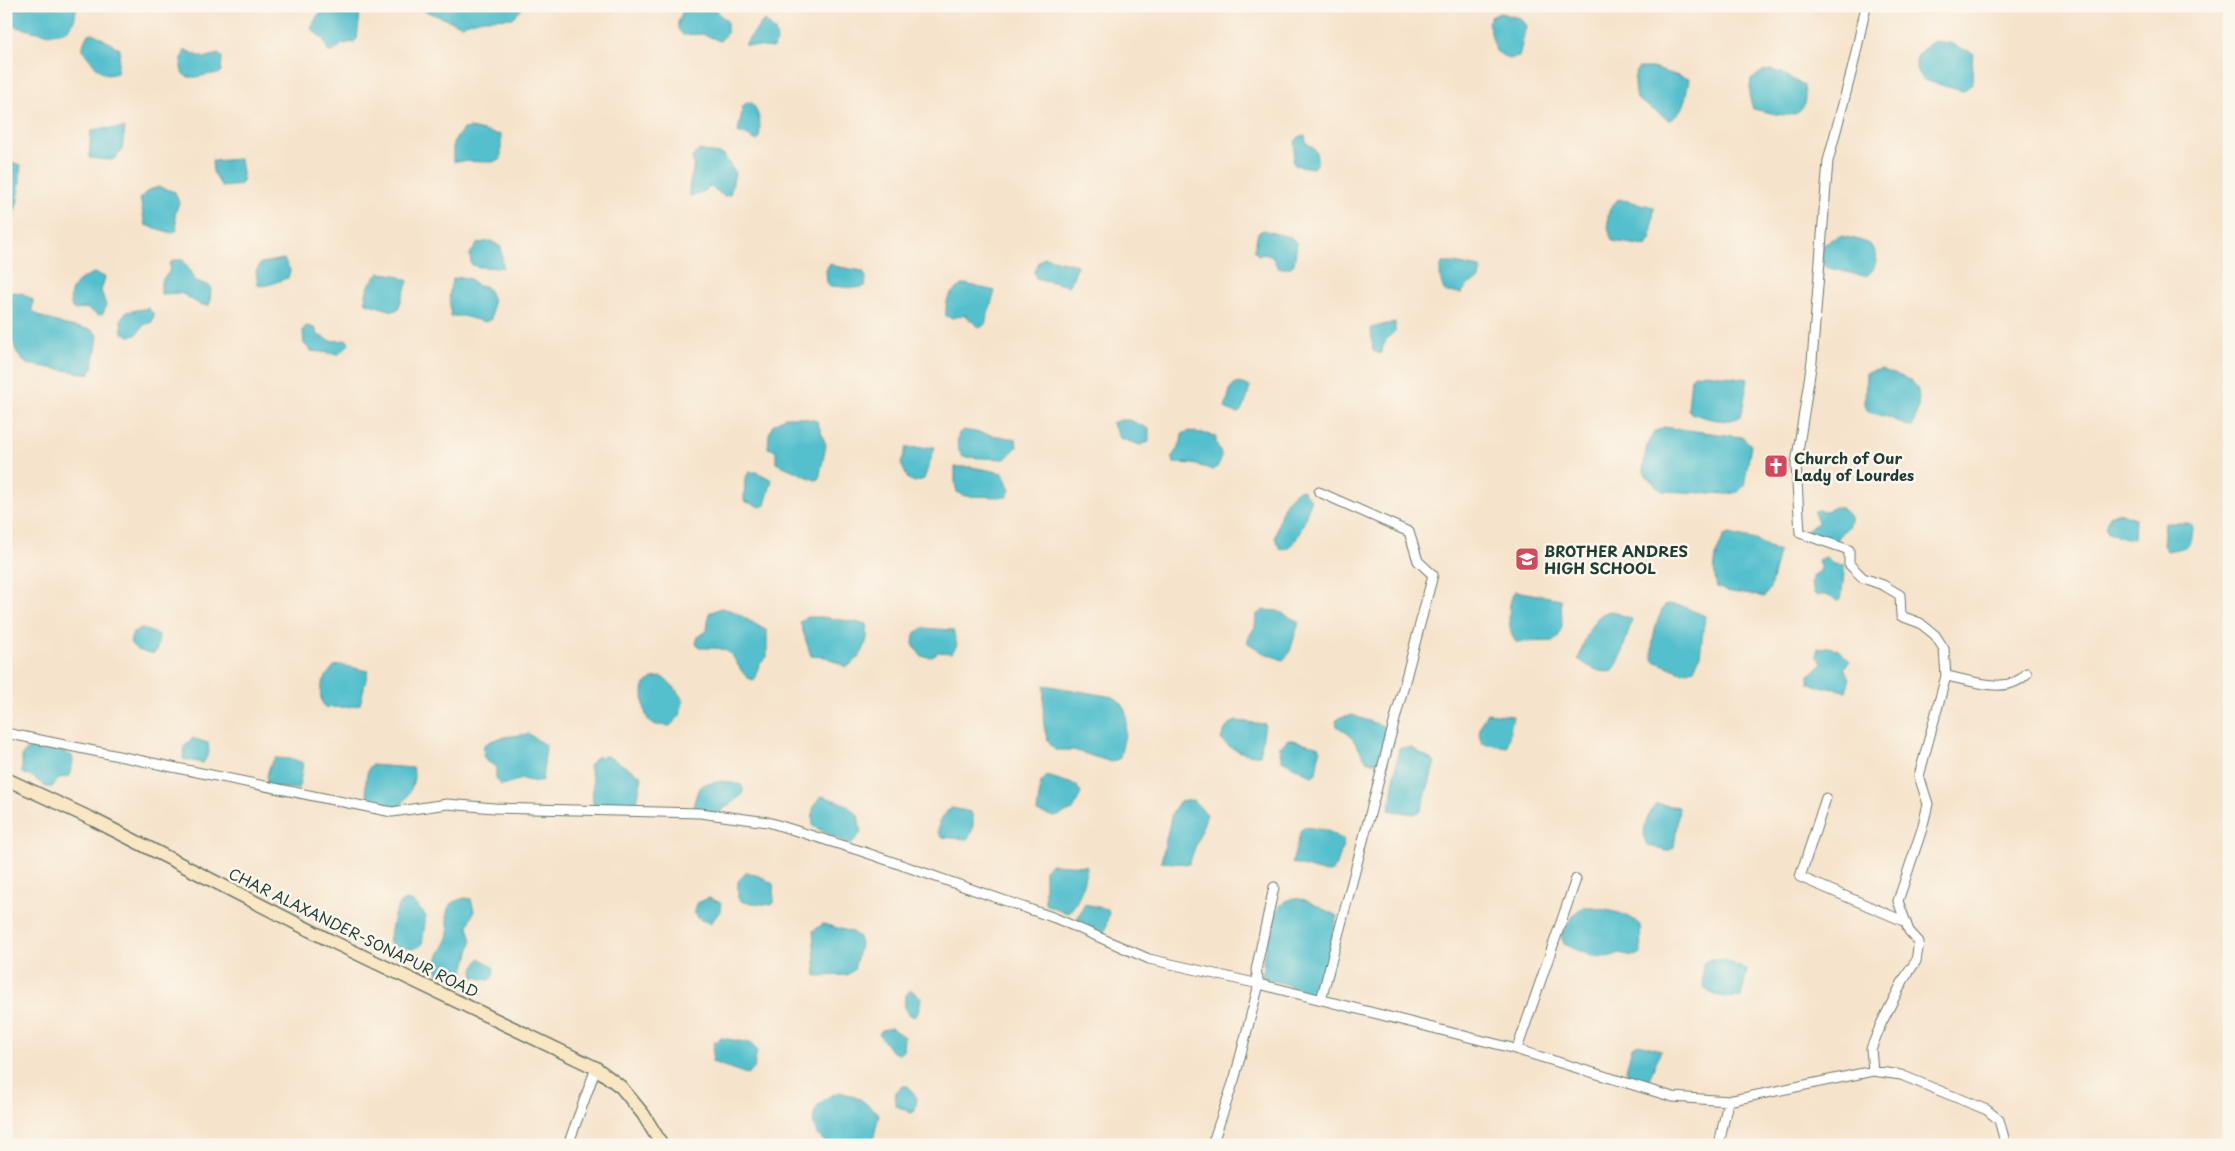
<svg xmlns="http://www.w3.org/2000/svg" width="2235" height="1151" viewBox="0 0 2235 1151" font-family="'Playpen Sans',sans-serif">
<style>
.water{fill:#54c0cd;stroke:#3a7e80}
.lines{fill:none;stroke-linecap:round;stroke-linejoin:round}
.minor-casing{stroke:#6a7769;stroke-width:11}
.secondary-casing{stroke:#6a7769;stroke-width:15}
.minor{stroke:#fff;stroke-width:9}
.secondary{stroke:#f9e7c3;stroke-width:12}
.labels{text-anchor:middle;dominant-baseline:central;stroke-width:5;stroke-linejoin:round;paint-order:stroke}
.poi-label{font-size:15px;font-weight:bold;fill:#1f3d34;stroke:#fbf7ec;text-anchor:start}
.street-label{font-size:15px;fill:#1f3d34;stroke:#fbf7ec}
</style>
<rect width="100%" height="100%" fill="#fbf7ec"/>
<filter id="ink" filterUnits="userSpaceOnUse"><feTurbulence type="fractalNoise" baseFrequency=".02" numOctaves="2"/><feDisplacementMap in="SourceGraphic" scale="10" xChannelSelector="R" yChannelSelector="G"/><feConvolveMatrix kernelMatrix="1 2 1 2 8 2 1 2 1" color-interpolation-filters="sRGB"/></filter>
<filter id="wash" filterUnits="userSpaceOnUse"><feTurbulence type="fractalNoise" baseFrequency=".0096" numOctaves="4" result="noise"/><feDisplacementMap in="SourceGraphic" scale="20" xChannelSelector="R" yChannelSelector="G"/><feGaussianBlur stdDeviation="1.12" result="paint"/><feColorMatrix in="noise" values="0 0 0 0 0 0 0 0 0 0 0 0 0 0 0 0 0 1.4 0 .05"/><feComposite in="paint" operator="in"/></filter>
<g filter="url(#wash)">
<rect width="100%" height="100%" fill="#f6e3cb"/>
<path class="water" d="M6,6H76C76,50 33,30 6,24Z
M422,6H521V10L513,18L482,19L461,25L422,10Z
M685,6H715L719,14L727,21V33L720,41L703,34L683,35L678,29V22Z
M335,8L360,12L357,39L354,42L342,44L333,52H329L323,39L311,29C318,13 319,11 335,8Z
M1500,13L1520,18L1526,26L1519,57L1508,59L1496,51L1488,22L1491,17Z
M765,21L775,31L777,41L773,48L745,45C749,36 757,31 762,22Z
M93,33L120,49L117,73L108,75C101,72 97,68 92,62C83,50 79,51 88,34Z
M1934,41L1949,43L1973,53C1970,64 1977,77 1970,86L1962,91L1924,80L1917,73C1913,57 1921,49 1934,41Z
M185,50L204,58L218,54L222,57L221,71L218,74C208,73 199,78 190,77C176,76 182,57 185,50Z
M1638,68H1652L1689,79C1686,94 1685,113 1669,120L1637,99C1635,88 1632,78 1638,68Z
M1771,70L1782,73L1804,86C1811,127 1778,114 1753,109L1749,95L1751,80L1763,71Z
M746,103H752C760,115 761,125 759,139L757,141L746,135L740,134L738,132L743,106Z
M125,128L122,149L116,158L111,160L89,158L91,131L96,129Z
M470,128L501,135V159L492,162L453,161V142L463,129Z
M1305,135L1306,143C1316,148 1317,152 1317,163L1313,168L1295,165L1293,162L1295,142L1300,136Z
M699,150L724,155L735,173L730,195L724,196L711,187L697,195L690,196C686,180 697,173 692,157Z
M240,159L243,181L240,185L222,187L213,172L212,161Z
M6,161L21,165C19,180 21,208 10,217L6,216Z
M159,187L175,192L179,203L175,213L177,230L172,233L145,225L140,198L149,190Z
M1618,199L1654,207L1651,237L1646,246L1613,241C1608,235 1606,216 1610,209C1612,205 1616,202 1618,199Z
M1263,230L1292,238L1297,243L1294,264L1290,268H1278L1272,256L1264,253L1258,255L1254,250L1258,233Z
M1841,236C1855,239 1880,242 1876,261C1874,268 1873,270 1868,275H1859L1825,267C1814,249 1823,241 1841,236Z
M491,241L501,247L503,267C494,269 486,266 477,267L471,264L470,254L478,243Z
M1045,257L1077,265L1072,281L1068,286L1036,278L1034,272L1039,261Z
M284,259L290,270L288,278C278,280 267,288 258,285L256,271L261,263Z
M174,260H183L195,280L211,287L210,303L208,306L199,304L181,293L161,294V281L169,272L170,263Z
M830,263L834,266L863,271L866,278L865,286C856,290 841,286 830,286L827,284L826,270Z
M1442,263H1454L1481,268L1479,279L1469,284L1461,293L1445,292C1441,284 1438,272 1442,263Z
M94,273L105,277L101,291L106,305L103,314L98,315L86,308L76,310L72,308C66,289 77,279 94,273Z
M380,273L396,275L408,281L398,309L393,311L366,303C364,291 371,279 380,273Z
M462,277L470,279L478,286H485C495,297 493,305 491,319L485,322L463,316H451C449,302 448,292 453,279Z
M965,284L995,291L985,324L980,328L965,315L952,318L946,316C945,300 949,291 965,284Z
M15,292L24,294L33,300L32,310L39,316L65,325L93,330L98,336L93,367L89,374L27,364C12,353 17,343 6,331V294Z
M148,308L154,314L152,322L144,325L136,335L129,336L122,332L121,319L126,312Z
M1395,322V331L1386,340L1380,354L1373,351L1371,328Z
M306,326L315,328L318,335L331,341L347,340L349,344L339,354L311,351L304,344L303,330Z
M1881,369C1890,373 1904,376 1912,382C1925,392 1916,415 1912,428L1888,417L1868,412L1865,405L1866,373Z
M1706,373L1748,379L1741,416C1727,425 1706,418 1691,413L1688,409L1691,378L1695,375Z
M1238,383L1250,386L1246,401L1240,412L1236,413L1225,408L1231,387Z
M785,417H799L817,421L826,445L819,479L815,480L776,463V450L768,448L769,434L773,425Z
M1120,420H1129L1149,429V442L1140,445L1120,438L1112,423Z
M1664,427L1742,437L1751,445L1744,486L1738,492L1728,494L1662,491L1648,478L1643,470L1646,450L1654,432Z
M963,430L1016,439L1017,447L1005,459L963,457C957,449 956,443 959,433Z
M1190,431L1216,436C1214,450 1230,454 1214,470L1193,464L1174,463L1172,457L1181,442L1182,434Z
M935,447L924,479L915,482L908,479L901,464L906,448Z
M955,467H972L1003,473L1010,490L1007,497L965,496L957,492L955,483Z
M749,472H757L772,480L765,505L761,507L744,501L745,479Z
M1301,489L1311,499C1306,513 1299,551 1280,549L1275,538C1280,518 1281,499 1301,489Z
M1834,507H1840L1851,517L1848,527L1840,534L1837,541L1834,543L1808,537V529L1818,523L1814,512L1817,510L1827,511Z
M2119,512L2135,518L2134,538L2130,539L2108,533L2106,527L2110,516Z
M2165,523H2188L2193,527C2191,549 2187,547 2167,551L2163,545Z
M1730,534L1755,540L1779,552L1770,588L1764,597L1726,591L1717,587C1712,568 1715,553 1724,536Z
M1826,557L1833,564L1845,565L1841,599L1839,601L1826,595H1815L1811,584L1812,577L1821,570L1818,560Z
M1515,591L1561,599L1562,626L1558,638L1553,641L1516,642C1507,631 1507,602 1515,591Z
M1666,604L1682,606L1705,616L1700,655L1694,669L1681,672L1654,661C1648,649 1657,615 1666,604Z
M721,608L733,611L767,631V657L759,665L754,680C740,678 738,658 727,651C719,647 707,648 699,648L696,643L698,637L707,631L709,613Z
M1264,610L1278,611L1299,622L1289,654L1283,660L1262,652L1248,643V638L1255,627L1256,615Z
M1611,611L1632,619L1620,659L1613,671C1600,674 1589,667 1578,659C1585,643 1590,614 1611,611Z
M807,617H823L867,624C870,640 862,660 846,667L826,657L811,656L800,622Z
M141,628L159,635L157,650L154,653C144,653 135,651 130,642L133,633Z
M923,628L953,630L957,645L952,653L938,652L931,657L921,656L913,644L914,634Z
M1827,647L1837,649L1850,661L1844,668L1850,678L1846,691L1809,684V675L1820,667L1822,663L1816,656L1818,648Z
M341,665L368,671L360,704C348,709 338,706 325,708C315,691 323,680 334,666Z
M662,677L674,687L683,700L680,716L670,726C664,725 658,726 653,724C643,720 642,693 644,685L652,678Z
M1044,685L1113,697C1136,708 1123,738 1120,758L1111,762L1074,750H1055C1039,735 1044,706 1044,685Z
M1487,713L1513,716L1507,747L1482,743C1476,731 1481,723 1487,713Z
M1352,715L1388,728L1381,760L1376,763L1366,760L1351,736L1337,726L1336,721L1340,717Z
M1236,721L1265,724L1260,755C1248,756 1228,749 1221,739C1224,730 1227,725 1236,721Z
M529,734L546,746L542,780L537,782L522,779L501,785L496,778V766L487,761L483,756L484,745C497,736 514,736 529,734Z
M192,738L208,743L209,753L203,763L183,759L184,747Z
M1288,739L1320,747L1316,773L1312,776L1282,760L1279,748Z
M31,746L56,749L72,756L73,762L69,776L59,778L52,787H46L33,777L22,773V755Z
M1399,748H1412L1435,762L1421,811L1414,814L1389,810Z
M607,756L642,776L637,802L627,808L598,810C589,802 594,794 593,783C593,778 590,772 589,766L596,757Z
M275,758L293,759L303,763L299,789L267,787C266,775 268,768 275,758Z
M371,765L413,768C417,783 408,795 400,807C392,806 379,806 372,802C363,797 365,771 371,765Z
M1047,776L1076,785L1081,793L1073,810L1055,817L1037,812L1041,782Z
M722,781L741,785L743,789V794L717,814L692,810L697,793L702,785Z
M822,796L845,804L858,815L861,833L850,845L813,826C812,813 811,805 822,796Z
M1193,800L1207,814L1189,864L1161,862L1172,813L1179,802Z
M1656,804L1679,807L1674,848L1667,851L1647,845C1640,831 1647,816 1656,804Z
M952,808L971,812C975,820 973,833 967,839L941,837L938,832L939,822L949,809Z
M1306,827L1326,830L1344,840L1338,862L1331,872C1317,873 1306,866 1292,863L1301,830Z
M1052,864L1087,866C1083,882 1081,903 1067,913L1045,904V869Z
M747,872L764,878L773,884L774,901L772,905L743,902L738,898V881Z
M465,898L471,899L474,911L468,926L472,941L463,974L457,975L452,966L438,974C431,959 446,948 449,934C450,926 444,914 449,907C452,902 460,899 465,898Z
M709,898L721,903L720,911L711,923L701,920L694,913L697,903Z
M1294,898L1305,900L1337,916C1333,933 1324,984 1312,995L1285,984L1262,978C1262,960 1270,915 1283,903C1285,900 1291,899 1294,898Z
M406,900L413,902L426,916L422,945L412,949L391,945L389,941L394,915L400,903Z
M1085,904L1108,909L1109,913L1104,934L1077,924L1079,915Z
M1586,907C1604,910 1627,911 1640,925L1641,954L1633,956L1619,953C1600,963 1581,951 1564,944L1561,936C1566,924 1574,912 1586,907Z
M823,924L852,932L859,937L860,945L854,970L848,975L816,976L813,931Z
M480,958L494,968L493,976L490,980L474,977L473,969Z
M1710,959L1724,960L1747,970L1741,997C1730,998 1705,997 1703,983C1702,977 1703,969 1703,963Z
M911,990L921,998L918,1013L914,1017L906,1012C904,1003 903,995 911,990Z
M891,1028L904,1037L903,1051L899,1054L891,1051L879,1034L882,1030Z
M722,1038L750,1043L757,1050L754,1069L747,1074L712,1062L714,1043Z
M1639,1044L1661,1050L1649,1079L1642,1082L1629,1078L1626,1070L1632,1047Z
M902,1086H908L917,1098L915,1111L911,1113L895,1105L896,1092Z
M841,1092L860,1099L879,1114L872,1145C858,1145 840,1147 826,1142C822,1140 817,1135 816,1131C807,1112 823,1096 841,1092Z"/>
</g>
<g filter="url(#ink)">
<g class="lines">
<g class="minor-casing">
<path id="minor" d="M1866,6L1853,66L1828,161L1812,361L1796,464L1800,533L1849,550V564L1863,578L1883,585L1900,595L1901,616L1920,623L1935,635L1944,649L1946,676L1919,776L1928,804L1922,829L1898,901L1909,931L1919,942L1916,961L1904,979L1881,1024L1871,1049L1873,1071
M1319,492L1409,532L1418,561L1433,575L1321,1000
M1946,676C1971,680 2008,696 2027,673
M6,733L392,812L447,804L494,808L700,813L768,822L861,851L1055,918L1149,959L1259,984L1508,1047L1673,1097L1728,1101L1873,1071L1901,1075L1987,1110L1999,1120L2004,1138L2002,1145
M1826,798L1800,877L1906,922
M1517,1049L1576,879
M568,1145L596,1068
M1212,1145L1235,1077L1259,984L1256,970L1274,887
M1719,1145L1728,1101"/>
</g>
<g class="secondary-casing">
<path id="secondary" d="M6,779L92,819L329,940L596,1068L621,1087L643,1114L662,1145"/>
</g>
<use href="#minor" class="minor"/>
<use href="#secondary" class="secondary"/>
</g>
</g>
<defs>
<g id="church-square" transform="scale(1.25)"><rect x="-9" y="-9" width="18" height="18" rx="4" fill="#d1495b" stroke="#fbf7ec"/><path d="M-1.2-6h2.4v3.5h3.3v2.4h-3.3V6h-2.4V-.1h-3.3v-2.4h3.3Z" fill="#fff"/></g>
<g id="school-square" transform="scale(1.25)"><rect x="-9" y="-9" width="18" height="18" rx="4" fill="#d1495b" stroke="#fbf7ec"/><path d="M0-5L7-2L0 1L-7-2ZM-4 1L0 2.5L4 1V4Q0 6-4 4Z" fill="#fff"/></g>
</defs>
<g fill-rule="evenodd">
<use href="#church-square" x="1776" y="466"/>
<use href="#school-square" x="1527" y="559"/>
</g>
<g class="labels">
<g class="poi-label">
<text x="1794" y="457">Church of Our<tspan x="1794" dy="17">Lady of Lourdes</tspan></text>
<text x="1544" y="550">BROTHER ANDRES<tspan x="1544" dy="17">HIGH SCHOOL</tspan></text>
</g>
<g class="street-label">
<text transform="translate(354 932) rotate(26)">CHAR ALAXANDER-SONAPUR ROAD</text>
</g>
</g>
<rect width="2235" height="1151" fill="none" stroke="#fbf7ec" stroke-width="25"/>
</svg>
